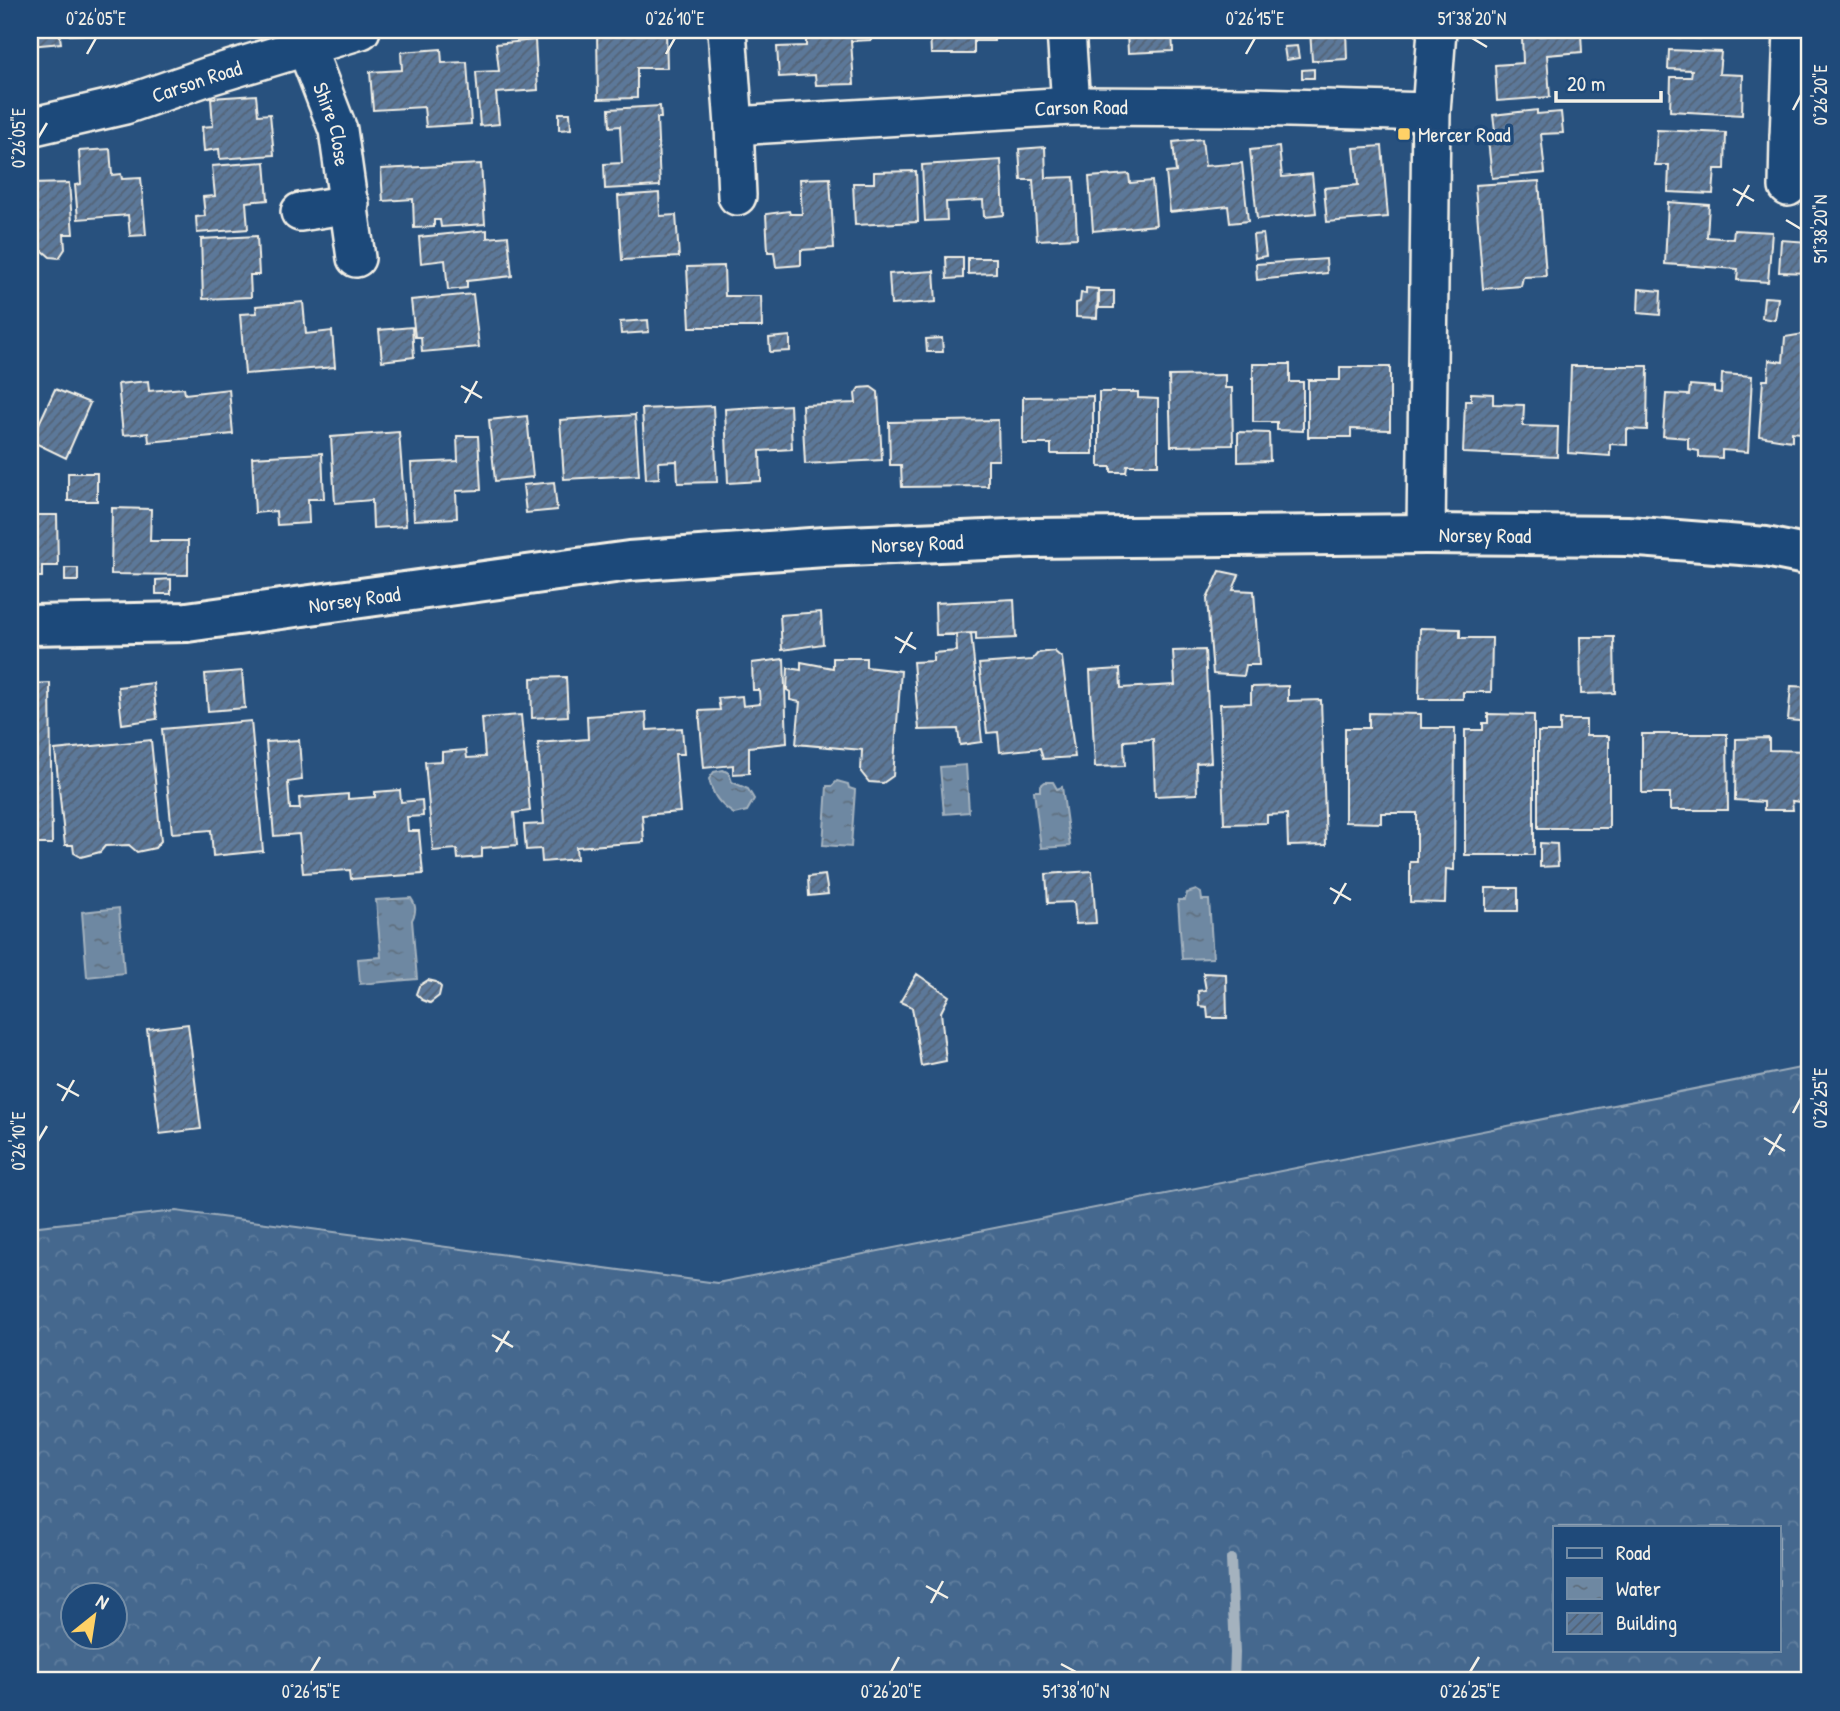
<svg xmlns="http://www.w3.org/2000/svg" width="1840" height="1711" viewBox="0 0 1840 1711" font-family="'Patrick Hand',sans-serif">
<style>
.forest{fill:url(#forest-crowns);stroke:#9cacbb;stroke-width:2;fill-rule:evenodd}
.water{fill:url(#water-ripples);stroke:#a4b2be;stroke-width:2}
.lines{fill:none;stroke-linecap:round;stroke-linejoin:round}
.stream{stroke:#a4b2be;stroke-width:10}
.building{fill:url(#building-hatch);stroke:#f4f1e8;stroke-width:2}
.minor-casing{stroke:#f4f1e8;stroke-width:42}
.tertiary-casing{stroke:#f4f1e8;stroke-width:44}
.minor{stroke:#1f4a7a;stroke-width:37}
.tertiary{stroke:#1f4a7a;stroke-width:38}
.ticks{fill:none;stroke:#f4f1e8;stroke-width:2.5}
.poi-dot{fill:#ffd166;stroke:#1f4a7a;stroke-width:2.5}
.labels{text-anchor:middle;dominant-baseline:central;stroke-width:7;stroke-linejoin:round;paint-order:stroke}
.street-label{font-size:21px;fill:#f4f1e8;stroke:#1f4a7a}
.poi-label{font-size:21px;fill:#f4f1e8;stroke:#1f4a7a;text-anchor:start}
.neatline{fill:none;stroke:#f4f1e8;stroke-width:2.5}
.ticks-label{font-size:18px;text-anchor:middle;fill:#f4f1e8}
</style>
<defs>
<pattern id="forest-crowns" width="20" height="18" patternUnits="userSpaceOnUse" patternTransform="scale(1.75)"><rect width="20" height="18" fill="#45688e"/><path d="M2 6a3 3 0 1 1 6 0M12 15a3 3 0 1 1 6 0" fill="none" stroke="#607e9e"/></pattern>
<pattern id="water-ripples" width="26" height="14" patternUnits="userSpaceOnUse" patternTransform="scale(1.75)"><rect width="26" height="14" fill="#6e88a2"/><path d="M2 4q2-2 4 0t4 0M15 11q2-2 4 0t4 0" fill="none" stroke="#5f6e7d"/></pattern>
<pattern id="building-hatch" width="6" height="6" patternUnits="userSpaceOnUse" patternTransform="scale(1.75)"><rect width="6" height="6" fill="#5b7899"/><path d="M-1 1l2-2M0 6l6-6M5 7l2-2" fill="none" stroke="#536274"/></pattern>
</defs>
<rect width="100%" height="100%" fill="#28517e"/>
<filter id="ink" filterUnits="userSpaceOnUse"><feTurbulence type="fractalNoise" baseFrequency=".0143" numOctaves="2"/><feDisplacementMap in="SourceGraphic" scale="14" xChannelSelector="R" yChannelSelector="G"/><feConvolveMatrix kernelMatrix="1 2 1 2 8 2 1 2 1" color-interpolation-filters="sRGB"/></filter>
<g filter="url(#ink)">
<path class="forest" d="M1810,1066V1681H30V1227L176,1211L717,1283ZM1555,1527H1779V1650H1555ZM74,1596H116V1638H74Z"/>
<path class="water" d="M966,765L969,812L944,814L940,767Z
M723,770L729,773L732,782L748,789L754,799L747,811L734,814C719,804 713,796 709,779L714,772Z
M837,781L848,784L849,788L855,790L851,847L823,845L827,786H832Z
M1045,782H1053L1057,789L1062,787L1070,846L1041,848L1034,791H1040V786Z
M1196,890L1201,893L1202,900H1209L1213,958L1182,959L1178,900H1185L1187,893Z
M411,898C416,905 417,912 412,920L417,979L360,984L358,959L381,957L376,900Z
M119,908L124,973L87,977L82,912Z"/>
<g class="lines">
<path class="stream" d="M1231,1559L1235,1653L1234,1681"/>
</g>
<path class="building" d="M30,30H59L61,43L30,46Z
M70,30H145V31L70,35Z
M597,30H666L667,68H637V98L598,99Z
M806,30H871V40L851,41L854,84L816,85L815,75L779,77L777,47L806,46Z
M930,30H994V41H974V54H931Z
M1119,30H1172L1173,51L1128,53L1127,31Z
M1310,30H1346L1347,59L1312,61Z
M1675,30H1712L1711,39L1674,37Z
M1581,33L1582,52L1547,55L1550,97L1497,101L1495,65L1523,63L1522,37Z
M535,40L538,90L496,93L499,124L480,126L476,72L499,71L496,44Z
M1297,46L1299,58L1286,60L1284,47Z
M441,49L442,63L467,62L471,124L426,127L424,107L373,110L370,72L402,70L401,52Z
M1669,50L1721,52L1719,74L1743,75L1742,115L1670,111L1671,77H1691L1692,70L1668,69Z
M1314,69V78H1302V70Z
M256,95L258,115L270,114L274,155L220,159L219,149L204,151L202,127L213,126L211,98Z
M660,106L661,118H657L660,186L605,189L604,164L622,163L620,126L610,127L609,109Z
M1537,110V114L1561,112L1563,133L1541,134L1545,173L1492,178L1488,140L1496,139L1493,115Z
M559,113H570L571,129L559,130Z
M1657,130L1726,133L1725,169H1715L1713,194L1668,192L1669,165H1655Z
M1202,139L1205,166L1242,163L1248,221L1230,223L1228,206L1170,212L1166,173L1176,172L1173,142Z
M1382,146L1388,217L1327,222L1324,188L1358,185L1354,148Z
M1045,147L1046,178L1074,177L1077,238L1037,240L1033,180H1021L1019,149Z
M1279,147L1282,177L1312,174L1316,213L1257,219L1250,150Z
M110,149L112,175L121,174L122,179L141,178L146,235L130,236L128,215L78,219L75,185L81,184L79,151Z
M1001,160L1004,215L984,217L983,200L946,202L947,220L925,221L922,165Z
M265,162L268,200L246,202L248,229L197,233L196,217L205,216L203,197L215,196L212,166Z
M481,164L485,224L441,227L440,220H434V227L414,228L413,199L383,201L381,169Z
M916,171L918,222L855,225L853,183H874V172Z
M1129,174L1130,183L1152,181L1156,225L1093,231L1089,177Z
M830,178L834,248L801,250V265L776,267L774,252H768L766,214L789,211L790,214H802L800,179Z
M1539,181L1546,276L1523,277L1521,286L1483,289L1475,185Z
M69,183L73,234H64L65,249L59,258L50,257L43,251H30V184Z
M659,193L660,216L676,215L679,257L622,260L618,196Z
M1668,202L1709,205L1707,237L1733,239L1734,230L1772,232L1768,282L1737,280L1738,269L1665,264Z
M1810,216V273L1779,272L1781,240L1809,242Z
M487,230V238L508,236L512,276L467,281V288L448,290L445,260L421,263L419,237Z
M1263,234L1266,256L1255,258L1253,235Z
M257,236L259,275H250L251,297L203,299L201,239Z
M946,257H963V278L947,279Z
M968,258H996V273L968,274Z
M1326,259L1327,273L1257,280L1256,264Z
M724,266L725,296H761L762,327H690L687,267Z
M934,271L936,302L891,305L889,274Z
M1086,288L1098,289L1097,318L1076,317V303L1080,302L1081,293L1086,294Z
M1639,289L1661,291L1660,315L1638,313Z
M1099,291H1114V308H1099Z
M473,294L479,347L422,352L421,337H415L411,300Z
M1764,297L1778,298L1775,320L1762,318Z
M303,302L306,334L332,331L335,367L245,374L240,314L257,313L256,306Z
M648,320L649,332L621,334L620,322Z
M412,327L414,357L382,361L379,330Z
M1810,333V434L1792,432V441L1759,436L1763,380H1768L1769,360L1783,362L1785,337Z
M790,336V351L770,352L769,338Z
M942,338L943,352H927L926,339Z
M1253,364H1290V382H1303V431L1277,430V422H1253Z
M1571,366H1648L1647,430L1627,429V445L1610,444V456L1568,453Z
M1340,367H1390V430L1351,429V437H1308V380H1340Z
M1722,374L1752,376L1748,452L1722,450V458L1699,457V451L1688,449V438L1663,436L1666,394L1689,395L1690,385L1714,387V392L1721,393Z
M1225,375V388H1232L1233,445L1171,446L1169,376Z
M148,381L149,391L184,388L185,394L229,389L233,434L149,442L148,433L123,435L118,384Z
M871,387L878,392L882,460L805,464L802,405L856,403L855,394L859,388Z
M55,389L90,403L66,458L31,441Z
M1099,392H1138V398L1158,399V465H1127L1126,472H1111V467H1099Z
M1471,393L1493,394V404L1524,405L1523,426L1558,427L1557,457L1463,453L1465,401H1471Z
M1093,396V454H1051V444H1023V397Z
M790,405L792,449L760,451L761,481L728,483L725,409Z
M713,406L717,482L678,483L677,461L658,462L659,478L646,479L642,409Z
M635,415L639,475L564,479L560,420Z
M527,416L533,477L495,481L489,420Z
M998,420L999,460H988V486L902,487L901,465H890L889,422Z
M399,432L406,526L373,528L372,500L335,503L331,437Z
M1238,432L1269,433L1270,461L1238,462Z
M457,436H478L481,490L456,491L457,518L414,520L411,463L458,461Z
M322,453L324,499H308L309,523L277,525L276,511L255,513L252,457Z
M68,473H97V501H68Z
M554,482L557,510L526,513L523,485Z
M112,508L151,509L150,541H188V575L111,574Z
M30,515H57L58,566H42V577H30Z
M65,568H78V581H65Z
M1220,571L1239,575L1233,590L1254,591L1259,665H1246L1244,676L1213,674L1207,599Z
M171,579V594H156V580Z
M1014,599L1016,638L976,640V633L936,635L935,603Z
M821,612L823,644L782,650L780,615Z
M1420,628L1460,629V638H1492L1491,692H1463V699H1419Z
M971,633L982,742L960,745L958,729L919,730L913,662L933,661V653L957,651L956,634Z
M1580,637H1614L1615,693L1581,694Z
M1205,650L1211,762L1196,763L1197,794L1155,796L1153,739L1124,741L1125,766L1095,767L1090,671L1120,669L1121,688L1175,685L1173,651Z
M1054,651L1062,658L1075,757L1043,759L1040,748L1000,752L998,732L987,733L979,664L1032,660L1038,653Z
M833,658H866V667L901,671L893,776L883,783L869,782L861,772L862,750L796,744L800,702L790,700V692L787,690L788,668L801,670V662L833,668Z
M784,659L787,743L749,747V773L733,774V765L704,768L699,711L720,710L718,698L742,696L743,706L760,704L759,690H753L752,663Z
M242,671L245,708L208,711L205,674Z
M566,677L568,716L532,718L531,678Z
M50,683L52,844H30V684Z
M153,683L157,719L122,724L118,687Z
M1288,686V701L1321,700L1326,845L1288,846L1287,814L1267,815V823L1224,824L1220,704L1251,703V687Z
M1791,686L1810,687V722L1788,720Z
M646,712L647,730L682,728L684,754H675L680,812L642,815L644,842L576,847L577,859L542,862L541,849L526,850L524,825L544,824L538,743L588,739L587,716Z
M1369,713L1421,714V728H1455L1454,870L1446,869L1445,903L1410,902V862H1417V813H1381V823L1345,822V728H1369Z
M1488,714L1534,715V855H1465V730H1483V723H1488Z
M521,715L530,811L514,813L517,845L482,848V857L458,859L457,849L433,851L425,762L442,761V752L466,750L467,758L485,757L482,718Z
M1560,720H1586V736H1609V828H1538V732H1560Z
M251,721L263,851L213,856L211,830L172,833L162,729Z
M1642,734H1727L1728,810H1670V793H1642Z
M1769,738V750L1810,751V803L1792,801L1793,810H1764V802L1735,800L1736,739Z
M151,740L161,841L155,848L137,852L129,845L105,846L100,852L81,857L74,853L73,845H65L55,750Z
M299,740L302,780L288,782L290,809H300L299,798L348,794V799L375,797V792L400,790L401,802L422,800L423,816L407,817L408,831H419L423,874L351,879L350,870L303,873L299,834L274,836L266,742Z
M1540,843L1557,844L1558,866L1540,867Z
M1092,871L1096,923L1076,924L1074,902L1048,903L1046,874Z
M825,875L828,894L809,896L808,877Z
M1486,888H1518V911H1486Z
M1203,973L1226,974L1227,1018H1208L1207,1007L1199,1006L1198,991L1206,990Z
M917,974L949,996L941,1012L946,1061L921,1066L912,1007L900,1002Z
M428,980L436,982L441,987L439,996L430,1003L422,1000L416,994L419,986Z
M188,1024L201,1129L160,1134L147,1029Z"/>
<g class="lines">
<g class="minor-casing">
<g id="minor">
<path id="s1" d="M727,30L734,126L1071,106L1252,107L1431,112"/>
<path d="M1066,30L1071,106"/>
<path d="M1793,30L1789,138L1810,139"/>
<path id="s2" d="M306,47L338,130L356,258"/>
<path d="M734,126L737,196"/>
<path id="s3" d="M30,127L125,105L209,76L361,30"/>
<path d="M1788,187L1789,138"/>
<path d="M300,212L350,204"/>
<path d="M1426,534L1431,112L1437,30"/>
</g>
</g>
<g class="tertiary-casing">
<g id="tertiary">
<path id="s4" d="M30,625L187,622L629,561L824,547L1031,538L1426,534L1627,536L1766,547L1810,556"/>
</g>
</g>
<use href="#minor" class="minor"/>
<use href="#tertiary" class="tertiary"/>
</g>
</g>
<path class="ticks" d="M1472,38L1487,47M87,54L96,38M666,54L675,38M1246,54L1255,38M1793,110L1801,95M38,138L47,123M1733,189L1754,201M1737,206L1749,185M1786,220L1801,229M461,386L482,398M465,403L477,381M895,637L916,649M900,653L912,632M1330,888L1351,900M1334,904L1346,883M57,1084L79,1096M62,1101L74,1080M1793,1113L1801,1098M1764,1138L1785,1151M38,1141L47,1126M1769,1155L1781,1134M492,1335L513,1347M496,1352L509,1331M926,1586L948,1598M931,1603L943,1581M1061,1664L1076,1672M311,1672L320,1657M891,1672L899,1657M1470,1672L1479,1657"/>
<rect class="poi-dot" x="1397" y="127" width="14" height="14" rx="3.5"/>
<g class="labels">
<g class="street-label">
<text stroke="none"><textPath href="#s3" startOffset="173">Carson Road</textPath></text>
<text stroke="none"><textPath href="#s1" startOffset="444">Carson Road</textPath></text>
<text stroke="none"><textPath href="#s2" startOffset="82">Shire Close</textPath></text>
<text stroke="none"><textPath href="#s4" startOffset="1460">Norsey Road</textPath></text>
<text stroke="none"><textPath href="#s4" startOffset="892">Norsey Road</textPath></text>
<text stroke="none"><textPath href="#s4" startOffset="326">Norsey Road</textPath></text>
</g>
<g class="poi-label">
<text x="1418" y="134">Mercer Road</text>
</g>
</g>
<rect width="1840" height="1711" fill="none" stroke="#1f4a7a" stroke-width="77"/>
<rect x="1553" y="1526" width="228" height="126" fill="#1f4a7a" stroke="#748da6" stroke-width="2"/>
<rect x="1567" y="1548" width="35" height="10" fill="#1f4a7a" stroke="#748da6" stroke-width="2"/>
<text x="1616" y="1560" font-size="21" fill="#f4f1e8">Road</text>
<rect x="1567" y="1578" width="35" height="21" fill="url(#water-ripples)" stroke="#748da6" stroke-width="2"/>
<text x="1616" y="1596" font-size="21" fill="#f4f1e8">Water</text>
<rect x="1567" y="1613" width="35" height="21" fill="url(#building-hatch)" stroke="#748da6" stroke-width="2"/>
<text x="1616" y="1630" font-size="21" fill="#f4f1e8">Building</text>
<g transform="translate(94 1616) rotate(30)"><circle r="33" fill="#1f4a7a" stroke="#748da6" stroke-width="2"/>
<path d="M0-5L12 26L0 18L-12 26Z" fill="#ffd166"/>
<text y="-10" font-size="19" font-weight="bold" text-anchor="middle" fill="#f4f1e8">N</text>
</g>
<path d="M1556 91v10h105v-10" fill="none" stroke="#f4f1e8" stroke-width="3.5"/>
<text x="1567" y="91" font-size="21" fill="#f4f1e8" stroke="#1f4a7a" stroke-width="5" paint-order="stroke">20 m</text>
<rect x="38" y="38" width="1763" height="1634" class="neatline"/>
<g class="ticks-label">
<text x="96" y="25">0°26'05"E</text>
<text x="675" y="25">0°26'10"E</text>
<text x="1255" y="25">0°26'15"E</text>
<text x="1472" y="25">51°38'20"N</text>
<text transform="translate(1821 95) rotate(-90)" y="6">0°26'20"E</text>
<text transform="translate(19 138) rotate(-90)" y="6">0°26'05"E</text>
<text transform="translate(1821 229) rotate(-90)" y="6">51°38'20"N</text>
<text transform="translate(1821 1098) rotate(-90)" y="6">0°26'25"E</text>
<text transform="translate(19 1141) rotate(-90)" y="6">0°26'10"E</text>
<text x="311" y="1698">0°26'15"E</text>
<text x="891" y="1698">0°26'20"E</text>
<text x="1076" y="1698">51°38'10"N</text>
<text x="1470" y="1698">0°26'25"E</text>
</g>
</svg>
